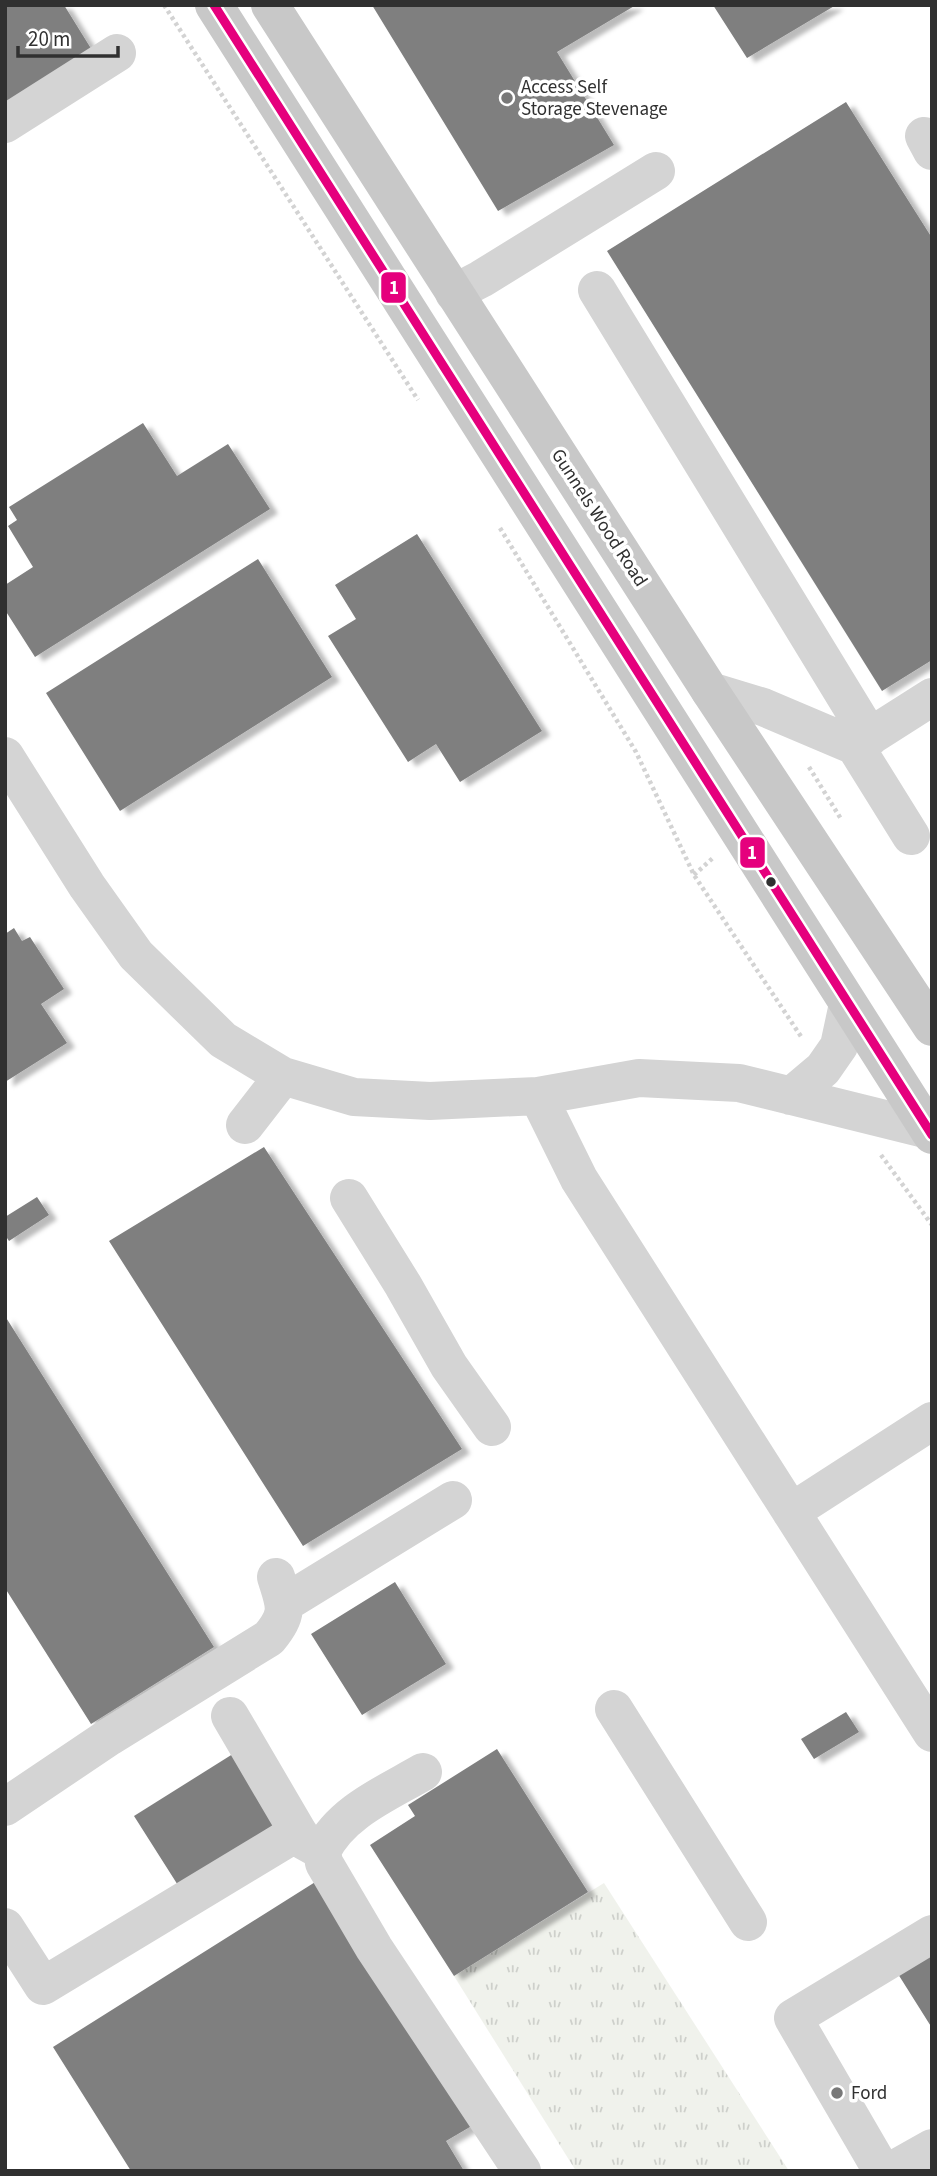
<svg xmlns="http://www.w3.org/2000/svg" width="937" height="2176" viewBox="0 0 937 2176" font-family="'Source Sans 3',sans-serif">
<style>
.grass{fill:url(#grass-tufts)}
.building{fill:#7f7f7f;filter:url(#shadow)}
.lines{fill:none;stroke-linecap:round;stroke-linejoin:round}
.path{stroke:#d3d3d3;stroke-width:4.5;stroke-dasharray:3.5 3.5;stroke-linecap:butt}
.minor{stroke:#d4d4d4;stroke-width:38}
.major{stroke:#c8c8c8;stroke-width:38}
.bus-1-casing{stroke:#fff;stroke-width:14}
.bus-1{stroke:#e5007d;stroke-width:9}
.poi-dot{fill:#787878;stroke:#fff;stroke-width:2.5}
.bus-dot{fill:#303030;stroke:#fff;stroke-width:2.5}
.labels{text-anchor:middle;dominant-baseline:central;stroke-width:7;stroke-linejoin:round;paint-order:stroke}
.poi-label{font-size:19px;fill:#303030;stroke:#fff;text-anchor:start}
.street-label{font-size:19px;fill:#303030;stroke:#fff}
.line-badge{stroke:#fff;stroke-width:2.5}
.badge-label{font-size:19px;text-anchor:middle;font-weight:bold;fill:#fff}
</style>
<defs>
<pattern id="grass-tufts" width="24" height="20" patternUnits="userSpaceOnUse" patternTransform="scale(1.75)"><rect width="24" height="20" fill="#f0f2ec"/><path d="M3 7l-1-3M5 7V3M7 7l1-3M15 17l-1-3M17 17v-4M19 17l1-3" fill="none" stroke="#ced0cb"/></pattern>
<filter id="shadow"><feDropShadow dx="8" dy="4.5" stdDeviation="2" flood-color="#0004"/></filter>
</defs>
<rect width="100%" height="100%" fill="#fff"/>
<path class="grass" d="M604,1883L789,2171H576L454,1976Z"/>
<path class="building" d="M5,5H64L95,55L5,111Z
M372,5H636L557,52L614,145L498,211Z
M713,5H836L747,58Z
M846,102L932,238V660L882,691L607,251Z
M143,423L177,476L228,444L270,509L35,657L5,610V585L33,567L8,526L17,520L9,507Z
M417,534L542,731L460,782L436,744L408,762L328,636L356,619L335,585Z
M258,559L332,677L120,811L46,693Z
M14,928L22,941L30,937L64,989L41,1004L67,1043L5,1082V934Z
M264,1147L462,1449L303,1546L109,1241Z
M37,1197L49,1215L9,1241L5,1235V1217Z
M5,1316L214,1647L91,1724L5,1588Z
M395,1582L446,1664L362,1715L311,1634Z
M846,1712L859,1732L814,1759L801,1739Z
M497,1749L588,1892L454,1976L370,1845L415,1816L408,1805Z
M236,1752L282,1827L181,1890L134,1816Z
M320,1879L475,2124L446,2141L464,2171H131L53,2047Z
M932,1953V2028L898,1974Z"/>
<g class="lines">
<path class="path" d="M164,5L418,400
M500,528L636,752L694,875L802,1038
M809,767L841,819
M694,875L714,857
M881,1155L932,1225"/>
<path class="minor" d="M5,124L117,53
M924,136L932,151
M597,290L870,737
M454,293L481,279L656,171
M710,691L763,707L855,746
M855,746L911,836
M855,746L932,697
M5,756L87,886L136,955L223,1040L283,1076L354,1097L430,1101L538,1096L639,1078L739,1083L929,1130
M538,1096L579,1179L932,1733
M791,1096L823,1069L839,1046L848,1004
M245,1125L283,1076
M349,1198L403,1285L449,1366L492,1427
M791,1512L932,1421
M285,1603L453,1500
M614,1709L748,1922
M230,1716L298,1832L304,1841L322,1851L324,1863L374,1948L522,2171
M5,1807L109,1737L269,1638C290,1613 285,1606 276,1577
M322,1851C341,1812 387,1793 423,1772
M5,1927L43,1986L298,1832
M882,2171L793,2018L932,1934
M891,2171L932,2148"/>
<path class="major" d="M214,5L932,1135
M270,5L710,691L932,1027"/>
<g class="bus-1-casing">
<path id="bus-1" d="M214,5L932,1135"/>
</g>
<use href="#bus-1" class="bus-1"/>
</g>
<g class="poi-dot">
<circle cx="507" cy="98" r="7"/>
<circle cx="837" cy="2093" r="7"/>
</g>
<circle class="bus-dot" cx="771" cy="882" r="6"/>
<g class="labels">
<g class="poi-label">
<text x="521" y="87">Access Self<tspan x="521" dy="22">Storage Stevenage</tspan></text>
<text x="851" y="2093">Ford</text>
</g>
<g class="street-label">
<text transform="translate(599 518) rotate(57)">Gunnels Wood Road</text>
</g>
</g>
<g class="line-badge">
<rect x="380" y="271" width="27" height="33" rx="7" fill="#e5007d"/>
<rect x="739" y="836" width="27" height="33" rx="7" fill="#e5007d"/>
</g>
<g class="badge-label">
<text x="394" y="294">1</text>
<text x="752" y="859">1</text>
</g>
<rect width="937" height="2176" fill="none" stroke="#303030" stroke-width="14"/>
<path d="M18 46v10h100v-10" fill="none" stroke="#303030" stroke-width="3.5"/>
<text x="28" y="46" font-size="21" fill="#303030" stroke="#ffffff" stroke-width="5" paint-order="stroke">20 m</text>
</svg>
